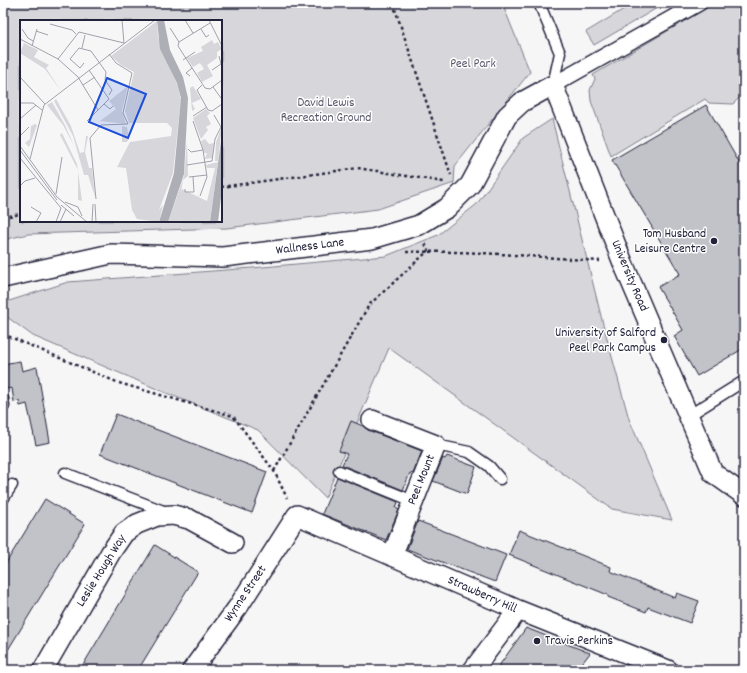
<svg xmlns="http://www.w3.org/2000/svg" width="747" height="673" viewBox="0 0 747 673" font-family="Dekko,sans-serif">
<style>
.green{fill:#d7d7db;stroke:#7c7c8b;fill-rule:evenodd}
.building{fill:#c2c2c9;stroke:#22223b}
.lines{fill:none;stroke-linecap:round;stroke-linejoin:round}
.service-casing{stroke:#22223b;stroke-width:13}
.pedestrian-casing{stroke:#22223b;stroke-width:18}
.minor-casing{stroke:#22223b;stroke-width:22}
.path{stroke:#22223b;stroke-width:2.5;stroke-dasharray:3 3;stroke-linecap:butt}
.service{stroke:#fff;stroke-width:10}
.pedestrian{stroke:#fff;stroke-width:15}
.minor{stroke:#fff;stroke-width:19}
.poi-dot{fill:#22223b;stroke:#fff;stroke-width:1.5}
.labels{text-anchor:middle;dominant-baseline:central;stroke-width:3;stroke-linejoin:round;paint-order:stroke}
.park-label{font-size:13px;fill:#58586b;stroke:#fff}
.poi-label{font-size:13px;fill:#22223b;stroke:#fff;text-anchor:end}
.street-label{font-size:13px;fill:#22223b;stroke:#fff}
.inset-road{fill:none;stroke:#a1a1ac;stroke-width:1}
.view{fill:#1d4ed8;fill-opacity:0.15;stroke:#1d4ed8;stroke-width:2}
.inset-edge{fill:none;stroke:#22223b;stroke-width:2}
</style>
<rect width="100%" height="100%" fill="#f6f6f7"/>
<filter id="ink" filterUnits="userSpaceOnUse"><feTurbulence type="fractalNoise" baseFrequency=".025" numOctaves="2"/><feDisplacementMap in="SourceGraphic" scale="8" xChannelSelector="R" yChannelSelector="G"/><feConvolveMatrix kernelMatrix="1 2 1 2 8 2 1 2 1" color-interpolation-filters="sRGB"/></filter>
<g filter="url(#ink)">
<path class="green" d="M3,3H502L530,72L455,166L454,183L378,209L227,228L28,234L3,240ZM21,21H221V221H21Z
M634,3H654L657,8L594,45L586,32Z
M715,3H744V93L733,104L709,103L705,99L611,156L591,101L590,90L595,79L593,75Z
M552,119L603,324L629,419L672,520L612,509L389,348L325,498L258,430L164,392L33,336L3,314V303L68,282L252,268L386,256L438,235L477,204L523,138Z"/>
<path class="building" d="M706,105L744,171V348L697,376L674,336L683,330L658,287L680,274L612,160Z
M20,361L22,371L37,367L50,442L36,445L27,404L20,406L19,401L14,402L12,388L6,389L3,373V364Z
M116,414L267,472L252,513L100,454Z
M351,421L363,426L368,430L422,451L413,474L410,473L403,490L342,465L347,454L339,451Z
M447,456L476,467L467,494L433,481L443,458L445,459Z
M337,477L398,502L396,508L399,510L386,540L322,514Z
M45,499L85,524L3,658V568Z
M418,521L506,555L495,582L407,549Z
M519,530L611,567L610,571L675,598L677,593L699,601L690,623L648,607L646,612L608,597V595L509,555Z
M155,545L198,572L138,670H80Z
M526,628L590,653L577,670H496Z"/>
<g class="lines">
<g class="service-casing">
<path id="service" d="M539,3L560,53L553,85
M3,399L4,406H3
M688,416L744,381
M436,445L469,452L489,466L500,479
M339,471L413,501
M65,473L166,512
M3,499L12,485"/>
</g>
<g class="pedestrian-casing">
<path id="pedestrian" d="M553,85L699,3"/>
</g>
<g class="minor-casing">
<path id="minor" d="M3,278L111,254L223,257L372,239L419,225L447,208L470,185L507,116L522,102L553,85L623,263L713,473L744,495
M372,420L436,445L392,556
M43,670L111,552L124,533L137,524L157,516L173,515L189,519L233,543
M192,670L238,607L297,515L518,610L668,670
M473,670L518,610"/>
</g>
<path class="path" d="M393,3L451,175
M221,187L358,168L444,182
M3,217L21,214
M406,252C471,250 536,257 600,261
M3,334L119,383L233,416L274,471L287,498
M274,471L369,305L428,251L425,243"/>
<use href="#service" class="service"/>
<use href="#pedestrian" class="pedestrian"/>
<use href="#minor" class="minor"/>
</g>
</g>
<g class="poi-dot">
<circle cx="714" cy="241" r="4"/>
<circle cx="664" cy="340" r="4"/>
<circle cx="537" cy="641" r="4"/>
</g>
<g class="labels">
<g class="park-label">
<text x="473" y="64">Peel Park</text>
<text x="326" y="103">David Lewis<tspan x="326" dy="15">Recreation Ground</tspan></text>
</g>
<g class="poi-label">
<text x="706" y="234">Tom Husband<tspan x="706" dy="15">Leisure Centre</tspan></text>
<text x="656" y="333">University of Salford<tspan x="656" dy="15">Peel Park Campus</tspan></text>
<text x="545" y="641" text-anchor="start">Travis Perkins</text>
</g>
<g class="street-label">
<text transform="translate(310 247) rotate(-7)">Wallness Lane</text>
<text transform="translate(629 276) rotate(67)">University Road</text>
<text transform="translate(422 480) rotate(-68)">Peel Mount</text>
<text transform="translate(102 571) rotate(-58)">Leslie Hough Way</text>
<text transform="translate(246 594) rotate(-56)">Wynne Street</text>
<text transform="translate(482 595) rotate(24)">Strawberry Hill</text>
</g>
</g>
<g transform="translate(20 20)">
<rect width="202" height="202" fill="#f6f6f7"/>
<path d="M137,1L138,17L158,66L161,80L153,153L139,190L143,185L139,202L117,199L112,190L106,148L97,147L110,122L151,116L152,108L147,103H109L105,91L114,52L101,45L91,36ZM192,20L194,24L198,22L202,29L197,32V38L187,45L193,56L182,62L177,53L184,49L180,43L173,47L167,38L183,31L181,27ZM4,23L18,30L14,37L29,45L26,48L41,71L25,49L0,33ZM108,66L102,91L106,104L80,101L96,89L89,81ZM173,66L181,79L172,83L175,89L172,91L170,68ZM36,79L51,106L60,133L64,132L66,116H68L65,132L69,148H72L75,177L68,155H64L53,116L34,81ZM32,82L45,105L54,126L43,105L27,85ZM186,89L190,93L187,96L191,104L186,107L188,110L181,119L173,98ZM15,104L17,105L9,127L5,123L10,119L11,106ZM102,106L107,107L109,118L107,122H102ZM202,106L198,141H195L196,122ZM42,113L57,144L62,181L58,180V150L40,115ZM185,119L189,124L194,123L192,138L185,139L187,133H184L181,121ZM167,121L168,156L163,160L161,172L162,169L187,181L195,148H187L186,145L198,142L190,202H148L164,156Z" fill="#d7d7db"/>
<path d="M137,0H144L150,30L163,57L168,78L164,154L148,202H139L154,153L161,78L157,63L140,29ZM202,114V169L198,202H190Z" fill="#aeaeb7"/>
<path class="inset-road" d="M165,0L173,13M189,0L202,26M30,4L52,10L56,14M150,8L159,22M2,9L8,18L13,21M181,9L186,17L189,15M16,11L28,15M0,19L38,39L58,57L78,90M159,22L158,26L185,68L190,69L202,60M159,22L190,3M12,26L17,9M62,28L65,15M38,39L59,12L104,23L102,0M163,40L175,32M64,43L60,48L50,39L59,28L71,31L86,52L85,60L92,70L89,75M192,50L201,44L199,36M170,56L166,53L172,48M0,57L25,84M63,65L75,57M182,65L177,70L188,90L192,91L202,84M193,67L201,78M0,83H13L22,90M84,84L90,89L93,86M194,95L201,107M173,96L187,87M0,99L16,85M67,101L89,79L69,50M173,101L183,130L187,157L180,176M0,116L9,107M0,126L37,177L67,202M168,129L171,132L183,130M0,130L37,180M0,138L41,188L36,202M10,139L24,85L135,0M167,145L192,141L195,119L202,105M169,157L187,155M0,166L5,161L15,158M165,169V172H174L173,157M36,174L42,137M76,179L70,118L81,105L108,104L103,93L112,53L96,43L89,34M45,182L58,187L62,196M75,184L76,202M41,185L54,196M11,187L21,193L16,202M40,202L46,189M72,202L73,184"/>
<path class="view" d="M87,58L126,74L108,118L69,102Z"/>
<rect width="202" height="202" class="inset-edge"/>
</g>
<rect width="747" height="673" fill="none" stroke="#fff" stroke-width="16"/>
<rect x="8" y="8" width="731" height="657" fill="none" stroke="#22223b" stroke-width="1.5" filter="url(#ink)"/>
</svg>
